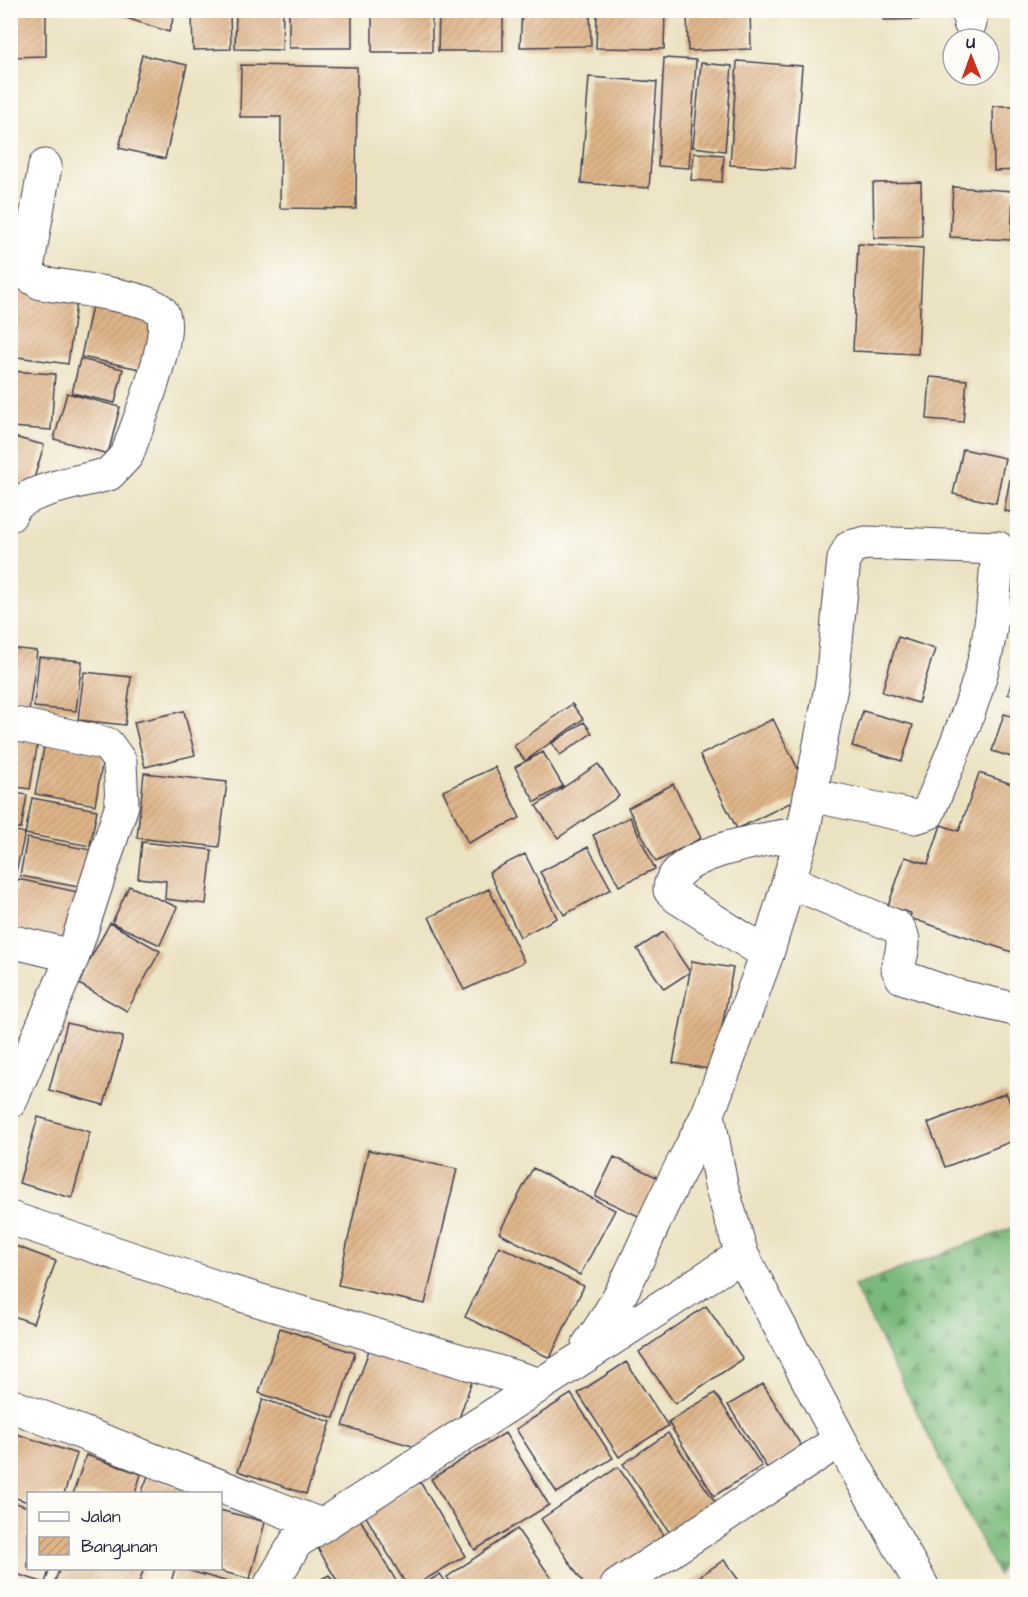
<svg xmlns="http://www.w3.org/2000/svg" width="1028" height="1597" viewBox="0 0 1028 1597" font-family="'Architects Daughter',sans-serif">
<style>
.forest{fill:url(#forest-firs);stroke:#4e6e5b;stroke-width:1.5}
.building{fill:url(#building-hatch)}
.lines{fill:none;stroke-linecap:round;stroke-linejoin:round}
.minor-casing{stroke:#403f4f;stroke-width:35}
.minor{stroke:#fff;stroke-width:33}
</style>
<defs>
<pattern id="forest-firs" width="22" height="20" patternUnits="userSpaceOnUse" patternTransform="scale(1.5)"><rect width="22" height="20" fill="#7aba7b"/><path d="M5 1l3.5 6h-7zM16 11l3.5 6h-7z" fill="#649766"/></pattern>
<pattern id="building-hatch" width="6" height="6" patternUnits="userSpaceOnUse" patternTransform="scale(1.5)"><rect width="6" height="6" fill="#deb487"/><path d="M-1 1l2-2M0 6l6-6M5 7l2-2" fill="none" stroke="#be9a75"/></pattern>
</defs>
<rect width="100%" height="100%" fill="#fdfcf7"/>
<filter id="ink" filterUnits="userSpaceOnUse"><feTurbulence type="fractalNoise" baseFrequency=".0167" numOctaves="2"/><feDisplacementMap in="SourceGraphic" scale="12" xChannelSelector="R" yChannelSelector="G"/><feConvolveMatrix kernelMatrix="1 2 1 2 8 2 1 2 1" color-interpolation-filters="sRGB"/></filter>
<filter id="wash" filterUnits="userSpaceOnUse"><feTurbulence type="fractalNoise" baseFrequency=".008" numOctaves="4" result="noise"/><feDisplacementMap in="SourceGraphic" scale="24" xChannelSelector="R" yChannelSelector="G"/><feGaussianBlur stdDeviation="1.35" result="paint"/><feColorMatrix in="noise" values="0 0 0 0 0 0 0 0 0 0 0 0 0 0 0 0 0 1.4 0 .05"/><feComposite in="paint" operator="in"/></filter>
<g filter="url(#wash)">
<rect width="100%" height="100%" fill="#ebe2c1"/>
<path class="forest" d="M1017,1226V1527L998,1575L854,1286Z"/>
<g id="blocks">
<path class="building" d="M10,10H46V56L10,57Z
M102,10H176L169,32Z
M236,10H283L282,50L235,49Z
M289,10H352V48H289Z
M372,10H432V52H372Z
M439,10H503V51H438Z
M522,10H590L591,46L520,47Z
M597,10H665L664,49L596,48Z
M687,10H750L751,49L688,51Z
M883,10H949V19L883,20Z
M230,12L231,49L193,50L192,13Z
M142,55L187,65L165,159L119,148Z
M664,58L696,60L689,168L658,166Z
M737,61L802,66L794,169L730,165Z
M701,63L732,66L725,151L693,147Z
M241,65L357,67L356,209L280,208L281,117H240Z
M589,77L657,82L649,188L581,183Z
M993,106H1018V170L994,171Z
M694,153L724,155L722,182L691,180Z
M921,182L922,237L874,238L873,183Z
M953,187L1013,191L1011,240L950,237Z
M858,244L923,248L918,354L853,351Z
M10,287L77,296L68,364L10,356Z
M92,306L160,320L150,371L81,357Z
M80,359L123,369L115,403L72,393Z
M10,371L55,374L51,430L10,427Z
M930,377L967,380L963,422L927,419Z
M67,393L120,407L108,454L54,439Z
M10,436L44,445L29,495L10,489Z
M963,449L1005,458L996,503L953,494Z
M1012,468L1018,469V513L1004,511Z
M898,637L935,649L918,703L882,692Z
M10,648L37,651L29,711L10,708Z
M39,657L82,661L76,711L34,707Z
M1018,662V697L1008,694Z
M84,672L131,677L125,725L78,720Z
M572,704L583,719L525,761L514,746Z
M184,711L195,755L145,767L134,722Z
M863,711L913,725L902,761L852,746Z
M1004,714L1018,718V759L992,751Z
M773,719L810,793L737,829L700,755Z
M584,722L592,733L560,755L552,743Z
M10,735L38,741L30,789L10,786Z
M45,742L104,753L95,805L35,794Z
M543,752L563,786L535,802L515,767Z
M598,764L619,796L558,838L536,806Z
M495,767L520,818L468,843L443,791Z
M144,773L227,782L219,847L137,838Z
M979,773L1018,786V954L910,918L911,913L888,906L905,857L928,864L941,825L959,831Z
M673,784L701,838L656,862L628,808Z
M10,792L27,795L21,829L10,827Z
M32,798L97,810L90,846L25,834Z
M630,817L655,869L619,886L593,835Z
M10,830L25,833L16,872L10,871Z
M27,838L91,850L84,888L20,876Z
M142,842L212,850L206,904L165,899L166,881L138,878Z
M588,847L611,889L564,915L540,872Z
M525,854L557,918L520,937L489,872Z
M18,879L82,893L72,941L10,927V913Z
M129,886L177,907L160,945L112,923Z
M489,889L524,962L464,990L429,917Z
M110,923L160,951L127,1011L77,983Z
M663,932L690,972L664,989L637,949Z
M692,961L733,968L714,1070L673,1063Z
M67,1023L123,1037L104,1105L49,1090Z
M1006,1093L1018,1122V1139L945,1167L928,1123Z
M38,1117L90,1132L72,1198L19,1183Z
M368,1150L457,1169L425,1304L338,1285Z
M614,1157L665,1181L647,1220L595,1196Z
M533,1168L615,1210L580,1275L499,1233Z
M10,1244L56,1261L33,1323L10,1315Z
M499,1246L584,1286L550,1358L465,1317Z
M706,1306L743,1359L675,1404L639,1352Z
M280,1328L355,1353L334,1418L259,1393Z
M370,1347L472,1381L456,1427L419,1448L343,1426Z
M626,1362L668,1426L619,1457L578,1393Z
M763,1384L802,1447L767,1468L728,1405Z
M715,1393L762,1466L714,1496L668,1422Z
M571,1394L613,1458L557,1493L516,1429Z
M263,1399L331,1422L306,1494L238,1471Z
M11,1432L77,1454L64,1494H28V1502L10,1496Z
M505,1433L549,1505L475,1550L431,1479Z
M668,1433L720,1509L674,1539L623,1464Z
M86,1455L141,1474L135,1494H73Z
M618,1467L670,1544L604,1586H585L541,1519Z
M148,1476L195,1493V1494H141Z
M420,1482L465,1556L414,1586H407L365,1515Z
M10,1501L28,1507V1568H50L45,1583L10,1572Z
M220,1510L265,1522L250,1579L212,1569L220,1568Z
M360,1519L399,1586H340L316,1545Z
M517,1529L557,1586H453L447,1577Z
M724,1560L743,1586H685Z
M60,1568H144L138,1586H53Z
M175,1568H180L242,1586H170Z
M440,1574L449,1586H421Z
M329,1575L336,1586H308Z"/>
</g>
</g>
<g filter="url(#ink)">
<use href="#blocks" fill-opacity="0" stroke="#403f4f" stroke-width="1.5"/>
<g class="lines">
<g class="minor-casing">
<path id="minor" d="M970,23V10
M10,515C18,490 85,481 109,474L127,455C135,430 177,329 161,311C148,296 64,287 41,283L30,276L28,263L45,166
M10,723L107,744L120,762L122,805L73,956L10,1102
M811,795L915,817L928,813C948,763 971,714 984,662C993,625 995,586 998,548L866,543L850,547L844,559L832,682L803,833L767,954L708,1114L721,1185L742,1255L840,1440L922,1586
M789,881L897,927C908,939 901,953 898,969L902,977L954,995L1018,1010
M10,941L73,956
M767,954L677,897L670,890C670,851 773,838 803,833
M10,1218L228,1291L538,1384
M589,1344C620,1302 635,1265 656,1218C672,1183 691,1149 708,1114
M10,1405L321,1525
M270,1586L296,1542L742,1255
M617,1586L840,1440"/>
</g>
<use href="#minor" class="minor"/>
</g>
</g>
<rect width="1028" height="1597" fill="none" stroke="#fdfcf7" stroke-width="36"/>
<rect x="27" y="1492" width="195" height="78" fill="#fdfcf7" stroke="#a5a5ac" stroke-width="1.5"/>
<rect x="39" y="1512" width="30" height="9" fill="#ffffff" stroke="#a5a5ac" stroke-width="1.5"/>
<text x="81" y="1522" font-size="18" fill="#22223b">Jalan</text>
<rect x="39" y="1537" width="30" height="18" fill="url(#building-hatch)" stroke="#a5a5ac" stroke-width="1.5"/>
<text x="81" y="1552" font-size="18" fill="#22223b">Bangunan</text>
<g transform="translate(971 57) rotate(359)"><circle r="28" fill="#fdfcf7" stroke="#a5a5ac" stroke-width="1.5"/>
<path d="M0-4.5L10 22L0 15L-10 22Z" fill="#c8321e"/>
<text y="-9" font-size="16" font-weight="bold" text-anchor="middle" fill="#22223b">U</text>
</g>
</svg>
